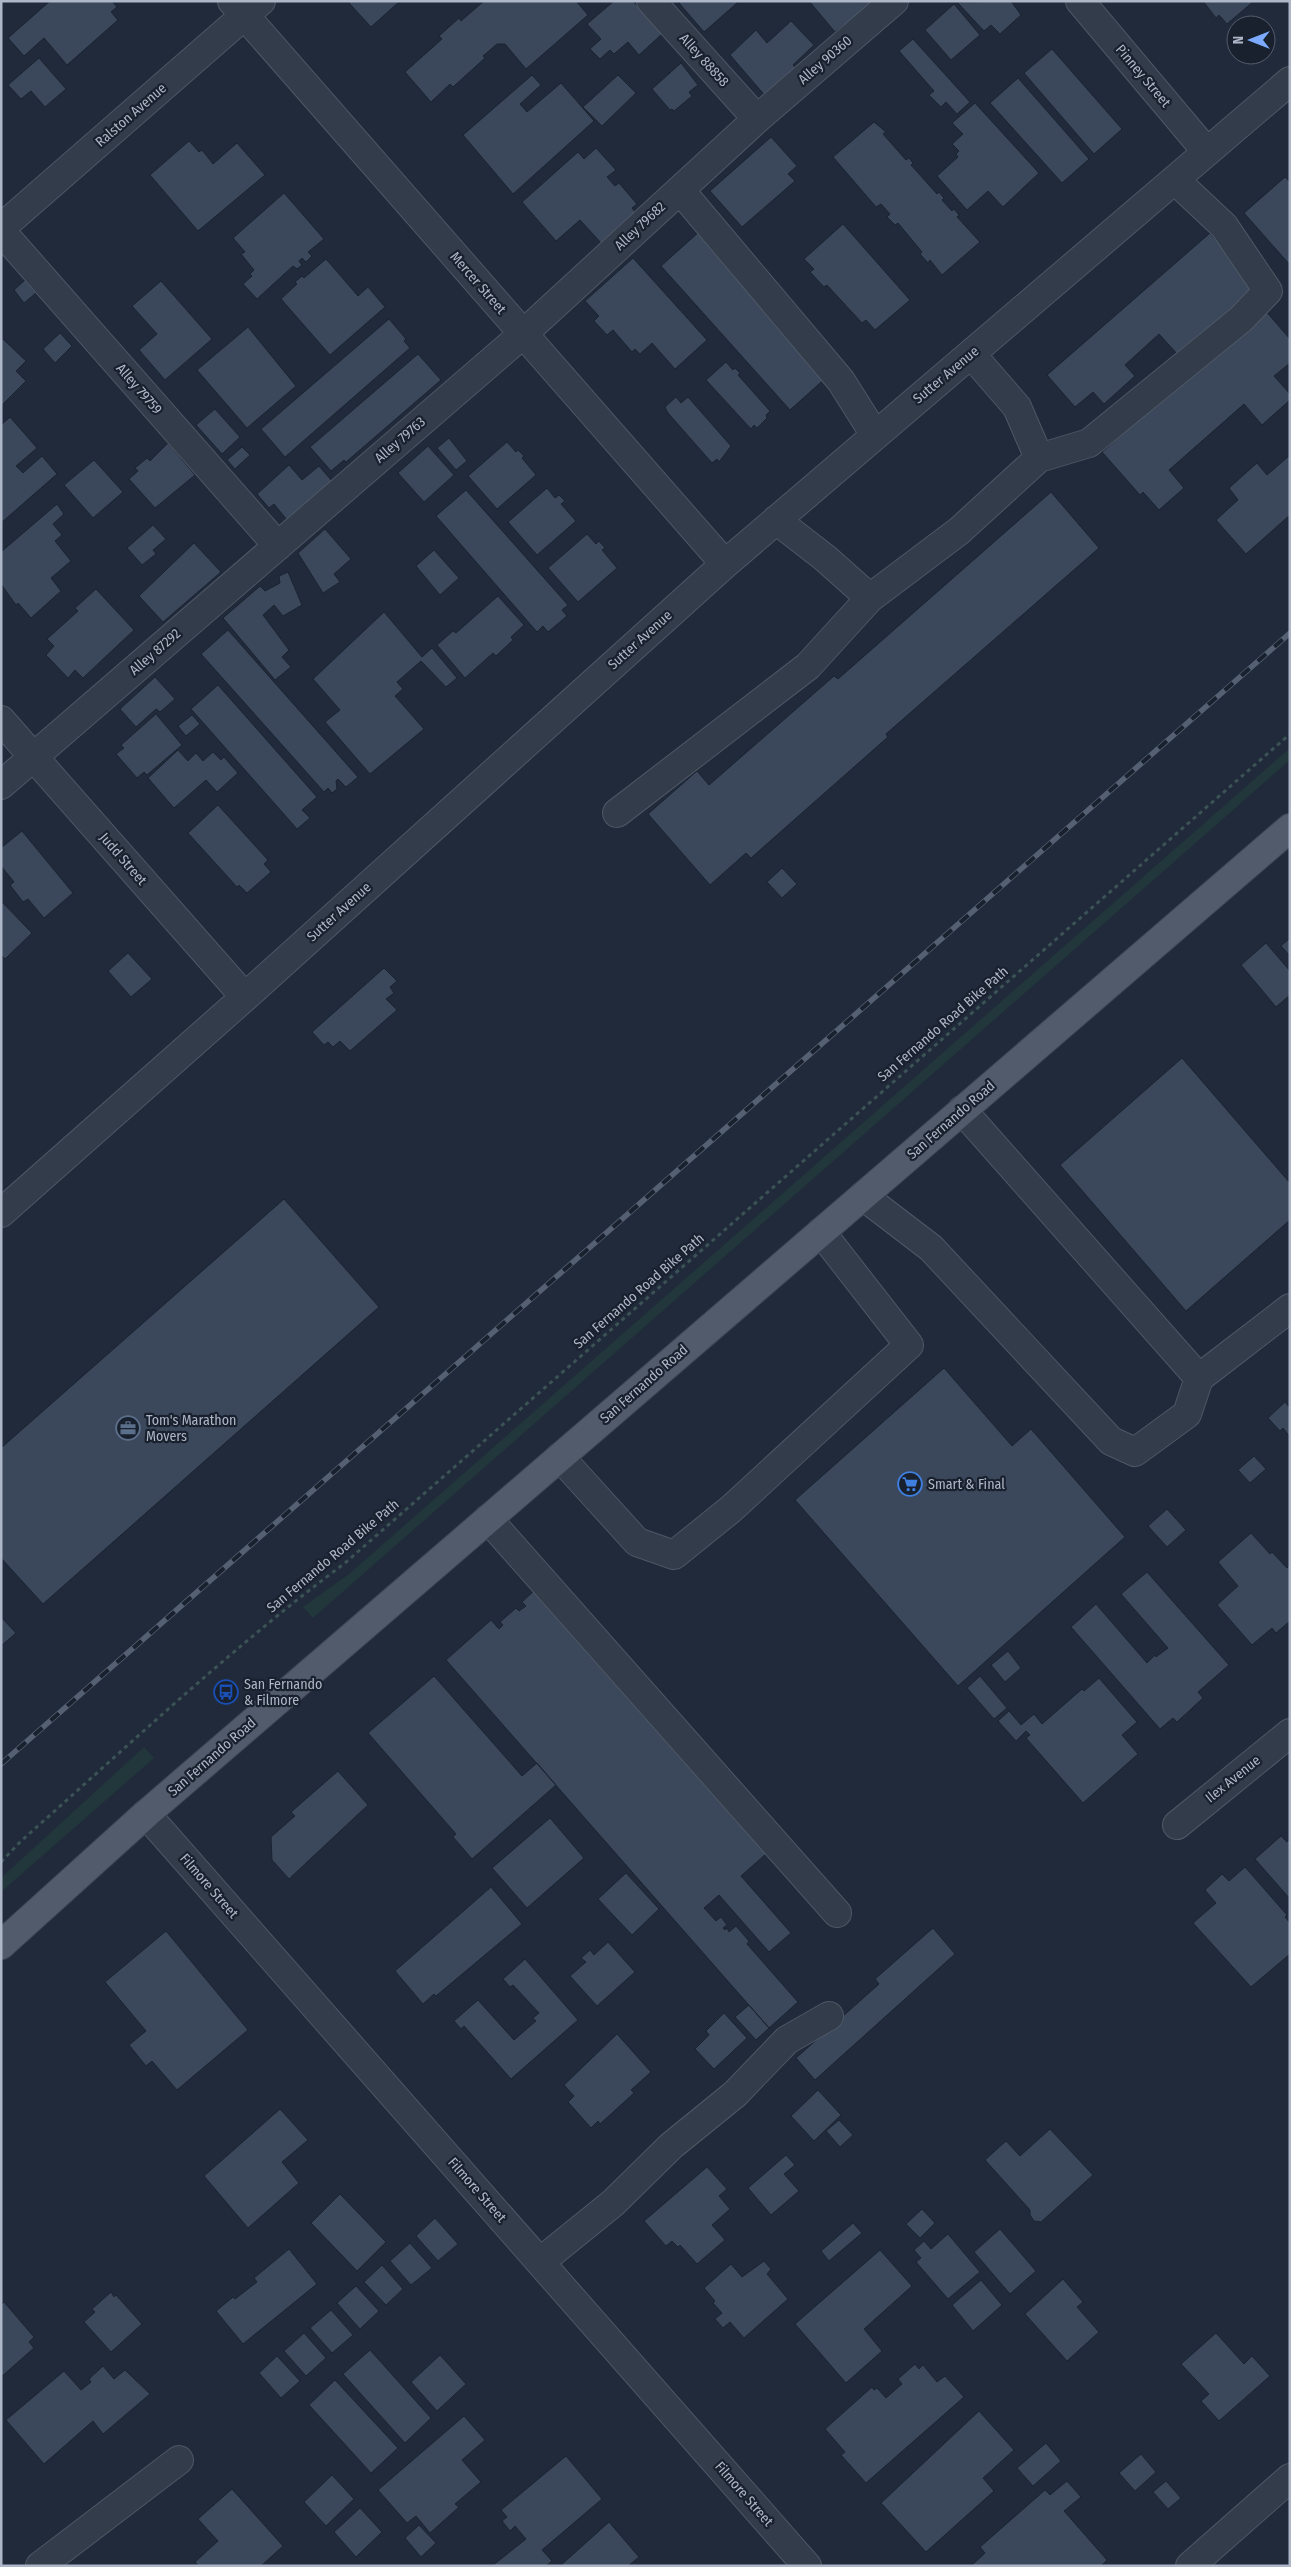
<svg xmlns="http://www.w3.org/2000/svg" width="1291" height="2567" viewBox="0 0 1291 2567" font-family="'Fira Sans Condensed',sans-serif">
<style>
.green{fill:#22373b}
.building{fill:#3b485b;stroke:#1b2331}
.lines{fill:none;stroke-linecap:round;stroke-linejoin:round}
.minor-casing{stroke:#4e5765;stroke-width:30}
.major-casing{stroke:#3d4554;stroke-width:30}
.path{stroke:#3c5356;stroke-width:3;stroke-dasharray:4 4;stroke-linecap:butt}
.minor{stroke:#333c4a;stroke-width:28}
.major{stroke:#515b6b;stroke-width:28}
.rail-casing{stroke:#556072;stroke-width:5.5}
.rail{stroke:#19212f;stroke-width:4;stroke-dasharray:11;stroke-linecap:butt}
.labels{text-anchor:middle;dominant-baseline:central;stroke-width:4.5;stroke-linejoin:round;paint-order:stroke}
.street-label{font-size:14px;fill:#aeb7c7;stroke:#19212f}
.poi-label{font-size:14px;fill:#aeb7c7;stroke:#19212f;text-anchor:start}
</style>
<rect width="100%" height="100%" fill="#202a3a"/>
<path class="green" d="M1290,748V760L313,1618L303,1607L349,1574Z
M144,1747L154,1758L1,1892V1878Z"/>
<path class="building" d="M50,1H112L117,7L111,12L118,20L67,65L44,38L24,56L8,38Z
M351,1H400L371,27L349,3Z
M484,1H576L588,15L526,69L505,44H497L483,56L485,58L453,87L450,84L431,102L405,72L442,39L439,36L459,18L461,21Z
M614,1H633L662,34L639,55L628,42L614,54L610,50L600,59L590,49L601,39L587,24Z
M681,1H736L737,3L704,32L679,3Z
M809,1H884L851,23L849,21L835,32Z
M1011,1L1021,15L1000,34L991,25L984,31L957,2Z
M1203,1H1254L1227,24L1219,15L1216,18Z
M954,4L980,35L951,60L925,30Z
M791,21L814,45L793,65L798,70L767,98L730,55L756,30L767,43Z
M913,39L970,102L957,114L946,102L941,107L929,95L934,91L899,51Z
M1052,49L1122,129L1094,154L1024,73Z
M39,58L66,89L45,107L31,91L21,99L8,85Z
M681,63L698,85L689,92L692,96L674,111L672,109L670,110L652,89Z
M532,75L541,85L520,104L527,112L561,83L594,121L513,194L463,135Z
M618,75L636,93L602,126L583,107Z
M1018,78L1089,159L1062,183L990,103Z
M975,103L1039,173L1003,207L988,191L967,210L937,176L958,157L956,154L959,151L952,144L963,134L952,123Z
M874,122L886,132L883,134L906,160L909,158L913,163L911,165L937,194L939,192L944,198L942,200L952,211L954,209L959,215L957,217L980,242L942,275L930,260L928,263L920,254L922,252L898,223L895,225L887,217L890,214L881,204L876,207L833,157Z
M771,137L797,166L788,174L795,181L742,227L710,191Z
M189,141L199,152L202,150L213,164L237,143L265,175L198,231L150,175Z
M596,148L616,170L607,177L615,186L619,183L637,204L632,208L636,213L602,244L580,220L556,241L522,202L578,152L584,159Z
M1285,177L1290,182V265L1244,213Z
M284,193L324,239L308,252L312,256L306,262L302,258L299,261L302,265L297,269L293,266L257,299L243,284L252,276L250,274L254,270L241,254L245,252L233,238Z
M843,224L910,300L875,330L866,320L862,323L827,285L824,287L810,272L814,269L804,259Z
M700,231L829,375L790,410L661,266Z
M1210,233L1257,287L1179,356L1159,334L1125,365L1135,376L1104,404L1093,392L1075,407L1047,375Z
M633,258L707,340L675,369L652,343L640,354L635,349L632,352L613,330L607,335L594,321L599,316L585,301Z
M326,259L358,296L368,287L385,307L330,355L281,299L297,284L295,282L302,276L304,278Z
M25,280L36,293L24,303L14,290Z
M161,281L212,339L165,380L139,350L157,334L132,306Z
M1264,309L1290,339V363L1274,376L1290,394V400L1262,425L1244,404L1169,470L1184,488L1159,510L1143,492L1140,495L1102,452Z
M389,319L406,339L404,341L410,348L285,457L261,429Z
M248,327L296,386L247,428L197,370Z
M60,333L72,346L55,363L43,349Z
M3,339L26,361L16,371L26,381L1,406V341Z
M418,354L441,380L346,462L344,460L331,471L310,447Z
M726,362L733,370L735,368L740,373L738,375L770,411L766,415L767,418L757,428L754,425L751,429L706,380Z
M676,397L681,403L688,397L731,446L719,462L717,459L712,463L668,413L665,407Z
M215,409L240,437L222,454L196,425Z
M10,417L37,448L16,466L23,473L42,456L57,474L1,523V425Z
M449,438L467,461L456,470L437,448Z
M507,442L516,452L518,450L524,456L522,458L536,475L497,509L468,476Z
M168,443L195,475L155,508L129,479L138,471L135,468L147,458L150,461Z
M428,446L454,475L424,502L398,473Z
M242,447L250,455L235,469L227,460Z
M1290,455V515L1246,554L1216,520L1238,500L1229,488L1257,463L1267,475Z
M94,460L123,492L93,518L64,485Z
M289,465L302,480L319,466L332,481L287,520L274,504L269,508L257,494Z
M547,488L555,498L559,495L565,501L561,504L576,521L537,555L508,522Z
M466,490L568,605L562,610L567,616L548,632L543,626L537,632L436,516Z
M1051,492L1099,548L886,734L888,737L751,858L746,853L710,885L648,814L697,771L709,785L834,676L838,679Z
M57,504L64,514L53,524L62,535L55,541L71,561L51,578L61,591L31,618L18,603L16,605L1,584V552Z
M153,525L166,539L153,550L156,554L142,565L127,548Z
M325,529L351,559L334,574L340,582L323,593L298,553Z
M587,534L596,544L599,541L605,548L602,550L617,568L578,602L548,568Z
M194,543L221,572L163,622L139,596Z
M434,550L459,578L440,595L416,566Z
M288,572L302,605L283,616L274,605L263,615L289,650L282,657L291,667L275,680L223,618L260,586L265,591L280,583L279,576Z
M96,589L134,630L83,678L75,670L68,678L46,655L54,646L47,639L78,611L75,608Z
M498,596L524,625L511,637L513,640L496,656L493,653L465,678L437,645L453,631L456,633Z
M384,612L422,657L432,648L457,678L446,687L421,661L397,682L403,689L395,696L424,729L370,774L325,722L340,710L313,679Z
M228,630L358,777L346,787L338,779L336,781L337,789L332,793L328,788L324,792L201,654Z
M155,677L175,699L160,712L156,709L136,727L120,709Z
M218,685L317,797L302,810L310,818L297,829L191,709Z
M156,714L182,745L147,775L144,772L137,778L116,754L124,748L121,745Z
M192,715L200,724L186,736L178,726Z
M178,750L188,761L196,753L203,761L213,752L221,760L224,757L238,773L217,792L206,780L174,808L148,778Z
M218,805L268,860L264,864L271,872L247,893L239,885L237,887L188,833Z
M22,831L73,893L44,918L28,899L23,902L10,885L14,882L1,866V848Z
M782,868L797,884L782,898L767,882Z
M1,901L32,933L5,959L1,955Z
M1290,938V956L1281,946Z
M1266,943L1290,971V995L1276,1007L1241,965Z
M128,953L152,979L131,997L108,971Z
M384,968L397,981L390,987L394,993L386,999L397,1010L350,1051L340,1041L333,1047L328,1042L324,1045L312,1032Z
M1182,1058L1290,1183V1220L1186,1311L1060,1165Z
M284,1199L379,1307L43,1604L1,1558V1448Z
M944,1368L1012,1446L1031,1429L1125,1537L958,1686L795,1500Z
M1285,1402L1290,1408V1437L1283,1428L1280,1431L1268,1418Z
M1254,1456L1266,1469L1250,1483L1238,1470Z
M1167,1509L1186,1530L1167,1547L1148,1526Z
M1251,1533L1270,1554L1272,1552L1287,1568L1290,1565V1621L1276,1633L1272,1628L1252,1645L1217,1605L1238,1586L1218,1562Z
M1147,1572L1229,1665L1198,1692L1203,1698L1177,1722L1173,1718L1160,1729L1071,1627L1096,1604L1147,1663L1155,1655L1156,1657L1168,1648L1121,1594Z
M537,1588L572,1633L766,1854L741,1876L791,1933L769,1952L719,1895L704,1908L716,1921L721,1917L727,1925L723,1928L725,1930L727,1928L729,1932L736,1926L749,1941L747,1944L798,2002L769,2028L446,1660L491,1620L499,1629L503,1625L500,1622L516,1608L519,1611L526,1606L522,1602Z
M1,1617L16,1633L1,1646Z
M1008,1651L1021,1668L1005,1682L991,1665Z
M434,1676L522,1776L537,1763L556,1785L472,1859L453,1837L456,1834L368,1733Z
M980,1676L1007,1708L994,1719L967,1688Z
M1099,1678L1137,1722L1122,1735L1138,1754L1083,1803L1026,1738L1030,1735L1026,1731L1016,1741L998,1721L1009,1711L1021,1725L1034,1714L1042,1724L1082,1689L1084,1691Z
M338,1771L368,1805L289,1879L272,1860L271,1837L295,1816L291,1812Z
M550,1818L584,1858L527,1908L492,1868Z
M1281,1836L1287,1842L1290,1839V1899L1255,1859Z
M1245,1867L1287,1915L1285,1917L1290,1923V1954L1251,1987L1193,1923L1216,1903L1205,1890L1222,1874L1229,1881Z
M626,1873L659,1909L632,1935L598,1899Z
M491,1887L522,1924L436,1996L434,1994L423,2004L395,1971Z
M933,1928L955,1954L815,2080L796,2058L879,1984L875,1979Z
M166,1931L248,2030L177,2090L152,2061L146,2066L129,2045L146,2031L105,1982Z
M608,1942L635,1972L597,2006L570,1976L586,1962L581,1958L590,1950L594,1955Z
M525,1959L578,2020L511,2079L464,2026L461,2029L454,2021L478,2000L514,2040L536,2021L533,2018L539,2013L513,1985L510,1987L503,1979Z
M749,2005L769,2028L756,2040L735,2017Z
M724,2013L747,2038L714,2069L695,2049L709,2035L706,2031Z
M617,2034L651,2072L631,2090L634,2093L600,2124L598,2121L591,2128L568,2102L574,2096L564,2085Z
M818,2090L841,2115L814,2141L791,2116Z
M280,2109L308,2140L282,2162L299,2183L248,2228L204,2176Z
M839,2120L853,2135L840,2147L826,2131Z
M1050,2129L1093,2175L1041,2222L1034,2221L1030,2215V2210L985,2160L1006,2141L1020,2156Z
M786,2155L795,2165L784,2174L799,2191L771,2215L748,2188Z
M707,2167L727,2189L719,2196L730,2209L712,2225L725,2240L697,2264L680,2245L678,2247L672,2241L666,2246L644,2221Z
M340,2194L386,2242L357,2271L311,2223Z
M922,2209L935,2223L920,2238L906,2224Z
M435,2218L458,2244L438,2261L416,2236Z
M853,2223L862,2233L829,2261L821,2251Z
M1000,2229L1036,2271L1010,2294L974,2252Z
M948,2234L980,2272L948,2299L916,2262L921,2258L914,2250L924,2241L931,2249Z
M410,2243L432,2268L411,2285L390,2261Z
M289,2249L317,2284L243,2344L216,2311L233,2297L235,2299L257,2282L254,2278Z
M880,2250L912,2286L864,2329L882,2351L846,2383L795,2324Z
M764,2261L771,2269L767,2274L788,2299L744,2338L730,2322L723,2328L715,2319L722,2313L713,2303L715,2301L704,2288L731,2264L742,2277Z
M382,2265L403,2289L386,2305L364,2282Z
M1063,2279L1083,2302L1077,2307L1099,2332L1067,2361L1025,2314Z
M981,2280L1002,2305L973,2331L952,2305Z
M356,2286L379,2311L360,2329L337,2303Z
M111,2292L114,2297L116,2295L142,2324L111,2352L84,2322L95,2312L92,2309Z
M4,2302L34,2337L29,2342L34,2348L1,2377V2305Z
M331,2310L353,2335L332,2353L310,2328Z
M304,2333L326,2358L306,2376L284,2351Z
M1216,2333L1244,2364L1252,2356L1270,2376L1219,2421L1201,2401L1209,2394L1181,2364Z
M370,2350L431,2418L405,2443L343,2374Z
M440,2355L466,2384L437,2411L411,2382Z
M277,2356L300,2381L281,2398L259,2373Z
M915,2364L919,2369L923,2365L937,2382L945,2376L964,2397L866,2483L841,2455L845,2452L825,2429L872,2387L874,2390L877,2388L886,2398L902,2384L898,2379Z
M103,2366L114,2379L125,2370L150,2394L103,2434L93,2421L44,2464L6,2420L64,2371L81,2390L91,2382L89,2379Z
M335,2380L398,2448L371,2473L309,2405Z
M979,2411L1014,2450L983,2478L994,2491L926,2552L881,2503Z
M464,2416L485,2440L462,2460L481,2482L455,2504L459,2507L430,2533L416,2516L407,2523L378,2490Z
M1046,2443L1061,2461L1033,2486L1017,2468Z
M1141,2454L1156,2472L1135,2491L1119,2473Z
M566,2456L602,2499L542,2550L552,2561L546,2566H492L526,2539L515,2526L510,2531L502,2521L507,2517L501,2510Z
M332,2475L354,2499L326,2526L304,2502Z
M1067,2481L1081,2497L1064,2511L1107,2560L1101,2566H971L985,2553L980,2547L1045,2490L1050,2495Z
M1166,2481L1181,2498L1168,2509L1153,2492Z
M232,2489L283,2546L261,2566H199L195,2562L218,2541L198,2519Z
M360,2508L382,2532L356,2557L334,2532Z
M609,2522L639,2557L628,2566H560Z
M419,2525L436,2543L421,2557L405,2538Z"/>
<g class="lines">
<g class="minor-casing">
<path id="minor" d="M232,1L725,564
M651,1L757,119
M1080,1L1207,152
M680,190L841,381L875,435
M1,228L261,1
M1,231L278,546
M1039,458L1089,443L1241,319L1268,291L1224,226L1175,180
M870,598L959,531L1039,458L1017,407L971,354
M1,720L245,997
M1,785L523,334L757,119L894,1
M617,813L808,666L870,598L825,558L776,520
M962,1110L1199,1378L1290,1308
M863,1196L931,1248L1111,1441L1135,1452L1187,1414L1199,1378
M1,1213L245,997L725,564L1290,81
M560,1457L637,1542L674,1555L731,1509L909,1345L821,1232
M488,1519L837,1913
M146,1814L807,2566
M1177,1825L1290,1733
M540,2262L613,2203L671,2146L735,2094L787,2040L829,2016
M40,2566L179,2460
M1190,2566L1290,2478"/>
</g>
<g class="major-casing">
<path id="major" d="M1,1945L146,1814L1290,828"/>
</g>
<path class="path" d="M1,1862L21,1841C127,1747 231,1648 345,1563L1290,734"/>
<use href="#minor" class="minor"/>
<use href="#major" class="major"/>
<g class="rail-casing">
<path id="rail" d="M1,1764L1290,633"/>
</g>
<use href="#rail" class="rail"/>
</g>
<defs>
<g id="office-ring" transform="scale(1.25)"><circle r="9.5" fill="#19212f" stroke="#5c6f8a" stroke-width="1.5"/><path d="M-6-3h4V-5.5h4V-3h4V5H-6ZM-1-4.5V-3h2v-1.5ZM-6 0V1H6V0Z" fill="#5c6f8a"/></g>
<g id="supermarket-ring" transform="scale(1.25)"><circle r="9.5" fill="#19212f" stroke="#3f7fe0" stroke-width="1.5"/><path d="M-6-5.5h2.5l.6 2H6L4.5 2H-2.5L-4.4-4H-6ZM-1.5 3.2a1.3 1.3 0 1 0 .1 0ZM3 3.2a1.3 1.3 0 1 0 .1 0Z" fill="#3f7fe0"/></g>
<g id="bus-ring" transform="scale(1.25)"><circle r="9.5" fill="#19212f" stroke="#1a4fb4" stroke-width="1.5"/><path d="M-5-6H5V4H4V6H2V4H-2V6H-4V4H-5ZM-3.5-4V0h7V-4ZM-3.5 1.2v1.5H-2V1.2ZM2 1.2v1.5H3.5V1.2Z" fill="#1a4fb4"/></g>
</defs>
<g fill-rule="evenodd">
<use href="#office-ring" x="128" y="1428"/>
<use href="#supermarket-ring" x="910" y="1484"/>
<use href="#bus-ring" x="226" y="1692"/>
</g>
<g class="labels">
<g class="street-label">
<text transform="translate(704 60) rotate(48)">Alley 88858</text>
<text transform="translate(825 60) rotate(-41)">Alley 90360</text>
<text transform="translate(1143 76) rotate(50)">Pinney Street</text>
<text transform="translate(131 115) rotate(-41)">Ralston Avenue</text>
<text transform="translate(640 226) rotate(-43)">Alley 79682</text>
<text transform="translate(478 283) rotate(49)">Mercer Street</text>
<text transform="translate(946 375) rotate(-40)">Sutter Avenue</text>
<text transform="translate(139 389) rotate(49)">Alley 79759</text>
<text transform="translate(400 440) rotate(-41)">Alley 79763</text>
<text transform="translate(640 640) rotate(-42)">Sutter Avenue</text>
<text transform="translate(155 652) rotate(-41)">Alley 87292</text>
<text transform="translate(123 859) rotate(49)">Judd Street</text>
<text transform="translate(339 912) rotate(-42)">Sutter Avenue</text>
<text transform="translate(943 1024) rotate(-41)">San Fernando Road Bike Path</text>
<text transform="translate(951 1120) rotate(-41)">San Fernando Road</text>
<text transform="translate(639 1291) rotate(-41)">San Fernando Road Bike Path</text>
<text transform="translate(644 1384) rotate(-41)">San Fernando Road</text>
<text transform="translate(333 1556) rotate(-40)">San Fernando Road Bike Path</text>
<text transform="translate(212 1757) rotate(-41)">San Fernando Road</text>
<text transform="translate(1233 1779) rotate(-39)">Ilex Avenue</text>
<text transform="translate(209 1886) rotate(49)">Filmore Street</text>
<text transform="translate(477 2190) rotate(49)">Filmore Street</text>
<text transform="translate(744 2494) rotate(49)">Filmore Street</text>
</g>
<g class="poi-label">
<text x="146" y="1420">Tom's Marathon<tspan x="146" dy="16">Movers</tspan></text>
<text x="928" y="1484">Smart &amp; Final</text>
<text x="244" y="1684">San Fernando<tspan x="244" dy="16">&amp; Filmore</tspan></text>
</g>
</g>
<rect width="1291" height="2567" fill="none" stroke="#aeb7c7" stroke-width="5"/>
<g transform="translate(1251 40) rotate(270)"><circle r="24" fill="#19212f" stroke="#555d6c"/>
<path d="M0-4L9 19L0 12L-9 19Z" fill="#7baafe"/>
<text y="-8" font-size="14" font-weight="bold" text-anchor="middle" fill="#aeb7c7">N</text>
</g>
</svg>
